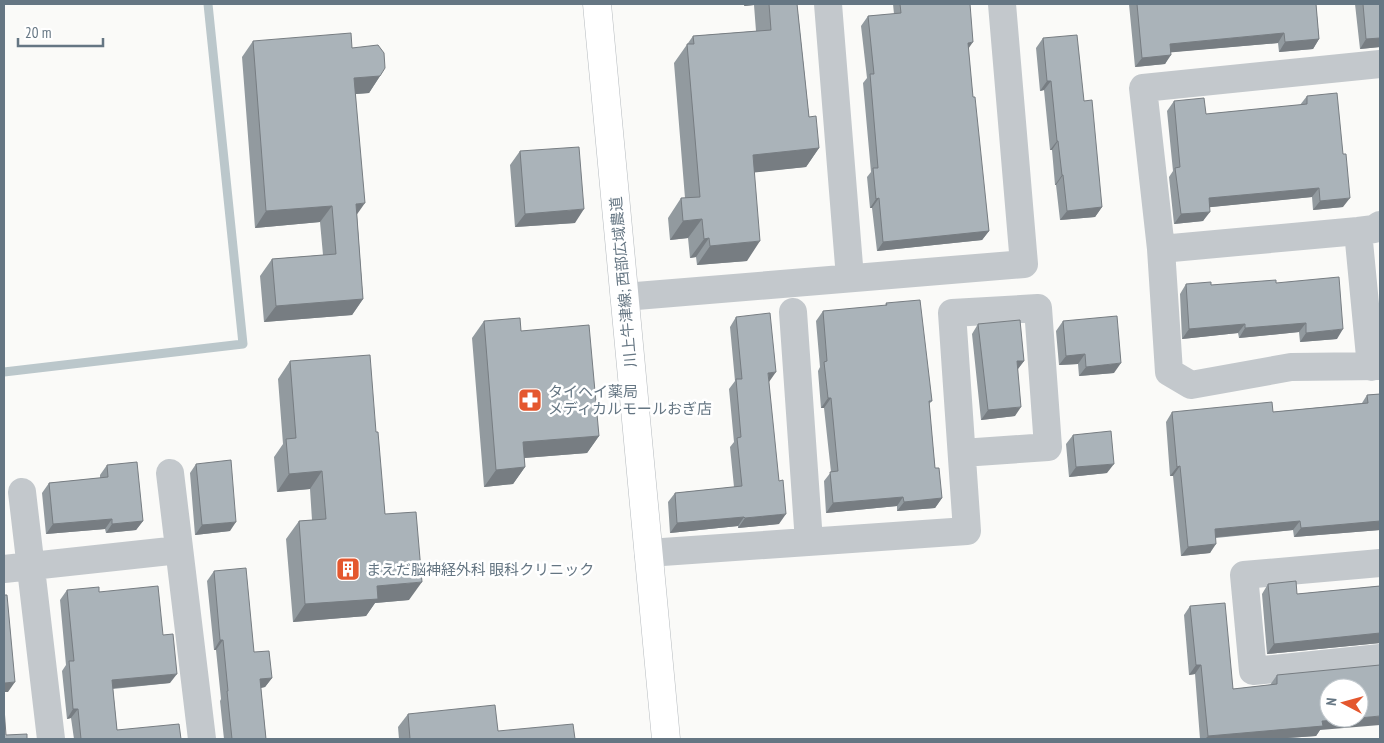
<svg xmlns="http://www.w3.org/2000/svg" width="1384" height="743" viewBox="0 0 1384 743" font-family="'PT Sans Narrow','Noto Sans JP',sans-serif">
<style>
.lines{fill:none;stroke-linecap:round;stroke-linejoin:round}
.stream{stroke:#bbc7cb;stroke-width:9}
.major-casing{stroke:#b5babe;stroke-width:29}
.minor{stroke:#c3c8cc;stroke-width:28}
.major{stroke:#fff;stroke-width:28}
.wall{fill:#929a9f}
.shaded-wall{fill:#777d82}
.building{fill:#aab3b9;stroke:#777d82}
.labels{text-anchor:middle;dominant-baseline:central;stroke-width:5;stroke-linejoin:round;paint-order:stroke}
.street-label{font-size:15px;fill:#657683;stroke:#fff}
.poi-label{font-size:15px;fill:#657683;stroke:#fff;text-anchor:start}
</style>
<rect width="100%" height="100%" fill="#fafaf8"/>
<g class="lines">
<path class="stream" d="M4,372L243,344L208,4"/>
<g class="major-casing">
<path id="major" d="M597,4L666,739"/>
</g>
<path class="minor" d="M828,4L850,278
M1380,64L1143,88L1161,249L1169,372L1191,385L1291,367L1380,366
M1358,231L1371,367
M1161,249L1358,231L1374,229L1380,225
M624,297L1024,264L1002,4
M793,312L809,542
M170,473L202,739
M22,492L51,739
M648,553L967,531L952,313L1038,308L1048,447L962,453
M1380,563L1244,575L1253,671L1380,658
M4,569L179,550"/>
<use href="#major" class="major"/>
</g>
<path class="wall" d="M744,4H797L809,117L819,148L806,167L755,172L747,261L697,265L696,257L690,258L688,238L670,240L668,218L681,198H685L674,63L693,36L756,31L754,5L744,6Z
M893,4H970L968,49L973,97L989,231L982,240L877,251L872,208H870L867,177L871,172L863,83L867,78L861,26L868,16L894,14Z
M1129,4H1316L1319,39L1313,49L1279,52L1278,43L1171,52L1165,64L1135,67Z
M1355,4H1380V47L1360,49Z
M1043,38L1084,101L1102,207L1095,217L1060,220L1056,185H1055L1052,150H1050L1044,90L1040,91L1036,48Z
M253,41L352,48L380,76L369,93L356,94L357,215L363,299L352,315L264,322L260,276L272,259L323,255L320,222L255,228L242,57Z
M1307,96L1343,207L1313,210L1312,197L1210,207L1203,221L1174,224L1169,177L1173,171L1167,111L1174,101L1206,114L1300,105Z
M520,151L575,223L515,227L510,165Z
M1276,283L1337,339L1300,342L1299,332L1239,338L1238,333L1182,339L1180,294L1186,284L1211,285Z
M886,303L932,401L929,404L935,468L942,498L935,508L897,511V506L826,513L824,481L831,472L824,408H821L818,371L820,367L816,321L823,311L885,306Z
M736,317L769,382L779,524L738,528V526L670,533L668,502L675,493L734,487L730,447L734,442L729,389L735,381L730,327Z
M484,321L521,331L599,436L587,453L524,458L525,467L513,484L484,487L472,338Z
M1063,321L1114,373L1079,376L1078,364L1059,365L1056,331Z
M978,324L1024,361L1018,369L1015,416L981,420L972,334Z
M290,361L376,432L385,514L409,600L375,603L366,616L293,622L286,539L299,521L312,520L310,489L277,492L274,457L283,444L278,379Z
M1380,394V530L1294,537L1293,530L1216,538L1210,553L1181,556L1173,476H1170L1166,422L1172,412H1273L1362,403L1367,395Z
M1073,435L1107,473L1069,477L1066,444Z
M196,464L230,531L195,535L190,473Z
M107,465L143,521L136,530L106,533L105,529L46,534L42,493L49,483L100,478V475Z
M214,571L254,652L272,678L265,687L261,688L266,739H224L220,701L221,699L216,650H214L207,581Z
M1268,584L1297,594L1380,586V643L1267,654L1262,594Z
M67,590L99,592L163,635L170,683L113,689L117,730L181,739H74L71,718L67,719L62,671L66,665L60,600Z
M1190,606L1233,689L1270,685L1277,675L1320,730L1316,736L1273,739H1200L1195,674L1189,675L1184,615Z
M408,714L498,731L575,739H399L398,727Z"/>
<path class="shaded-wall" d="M746,4H755L754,5L744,6Z
M1284,33L1278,43L1164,53L1170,44Z
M1380,38V47L1360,49L1366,39Z
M1319,39L1313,49L1279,52L1285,42Z
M973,42L966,52L968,43Z
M1171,55L1165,64L1135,67L1142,58Z
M380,76L369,93L343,95L354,78Z
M1047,81H1051L1044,90L1040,91Z
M1057,141H1058L1052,150H1050Z
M819,148L806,167L740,174L753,155Z
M1062,175H1063L1056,185H1055Z
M1319,188L1312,197L1202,208L1209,198Z
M879,198L872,208H870L876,199Z
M1350,198L1343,207L1313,210L1320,201Z
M365,203L353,220L356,204Z
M332,206L320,222L255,228L266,211Z
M1102,207L1095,217L1060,220L1067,211Z
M584,209L575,223L515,227L525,214Z
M1210,212L1203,221L1174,224L1181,214Z
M702,219L688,238L670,240L683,221Z
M989,231L982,240L877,251L883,242Z
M709,238L696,257L690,258L704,239Z
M760,241L747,261L697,265L710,246Z
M363,299L352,315L264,322L276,306Z
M1306,323L1299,332L1239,338L1245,328Z
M1245,324L1238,333L1182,339L1189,329Z
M1343,329L1337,339L1300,342L1306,333Z
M1085,354L1078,364L1059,365L1066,356Z
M1017,361H1024L1017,370Z
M1121,363L1114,373L1079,376L1086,367Z
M776,372L769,382L768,373Z
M828,398H831L824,408H821Z
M1021,407L1015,416L981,420L988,410Z
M599,436L587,453L511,459L523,442Z
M1114,464L1107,473L1069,477L1076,467Z
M1180,466L1173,476H1170L1177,467Z
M525,467L513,484L484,487L496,470Z
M322,471L310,489L277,492L289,474Z
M903,497L897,506L826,513L833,503Z
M942,498L935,508L897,511L904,502Z
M786,514L779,524L738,528L745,518Z
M744,517L738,526L670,533L677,523Z
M112,519L105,529L46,534L53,524Z
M143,521L136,530L106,533L112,524Z
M1300,521L1293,530L1208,538L1215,529Z
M1380,521V530L1294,537L1301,528Z
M236,522L230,531L195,535L202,525Z
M1216,544L1210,553L1181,556L1188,547Z
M422,582L409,600L375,603L366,616L293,622L305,604L377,586Z
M1380,633V643L1267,654L1274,644Z
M220,640H223L216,650H214Z
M1196,665H1201L1195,674L1189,675Z
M177,674L170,683L105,689L112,680Z
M272,678L265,687L254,689L260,679Z
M15,682L8,692H4V683Z
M73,709H78L71,718L67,719Z
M1380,716V725L1320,730L1316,736L1273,739H1205L1208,736L1322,721Z"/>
<path class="building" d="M769,4H797L809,117L816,116L819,148L753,155L760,241L710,246L709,238L704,239L702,219L683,221L681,198L700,197L687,44H694L693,36L771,30Z
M900,4H970L973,42L968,43L973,97H975L989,231L883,242L879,198L876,199L873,168H878L870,74H874L868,16L901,13Z
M1137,4H1316L1319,39L1285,42L1284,33L1170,44L1171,55L1142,58Z
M1363,4H1380V38L1366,39Z
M351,33L352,48L378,45L384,53L385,68L380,76L354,78L365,203L356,204L363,299L276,306L272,259L336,254L332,206L266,211L253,41Z
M1077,35L1084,101L1092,100L1102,207L1067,211L1063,175H1062L1058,141H1057L1051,81H1047L1043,38Z
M1337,93L1343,154H1346L1350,198L1320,201L1319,188L1209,198L1210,212L1181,214L1175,168L1180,167L1174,101L1204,98L1206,114L1307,104V96Z
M579,147L584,209L525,214L520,151Z
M1339,277L1343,329L1306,333V323L1245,328V324L1189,329L1186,284L1211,282V285L1276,280V283Z
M920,300L932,401H929L935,468H939L942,498L904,502L903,497L833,503L830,472L838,471L831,398H828L824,362L827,361L823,311L887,305L886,303Z
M770,313L776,372L768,373L779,481L783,480L786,514L745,518L744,517L677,523L675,493L742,486L737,438L741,437L736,379H742L736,317Z
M1117,316L1121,363L1086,367L1085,354L1066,356L1063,321Z
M520,318L521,331L589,325L599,436L523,442L525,467L496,470L484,321Z
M1020,320L1024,361H1017L1021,407L988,410L978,324Z
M370,355L376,432H378L385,514L416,512L422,582L377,586L378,599L305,604L299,521L326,519L322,471L289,474L286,439L296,438L290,361Z
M1380,394V521L1301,528L1300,521L1215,529L1216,544L1188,547L1180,466L1177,467L1172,412L1272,402L1273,412L1368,403L1367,395Z
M1111,431L1114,464L1076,467L1073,435Z
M231,460L236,522L202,525L196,464Z
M137,462L143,521L112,524V519L53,524L49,483L108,477L107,465Z
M246,568L254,652L269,651L272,678L260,679L266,739H232L227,691H228L223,640H220L214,571Z
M1296,581L1297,594L1380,586V633L1274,644L1268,584Z
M158,586L163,635L173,634L177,674L112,680L117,730L179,724L181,739H81L78,709H73L69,661H74L67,590L99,587V592Z
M4,595H7L15,682L4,683Z
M1225,603L1233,689L1277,684V675L1380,665V716L1359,718V688H1329V718H1357L1322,721L1323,726L1208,736L1201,665H1196L1190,606Z
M495,705L498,731L573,724L575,739H410L408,714Z
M4,708L6,735L27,734V739H4Z"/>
<defs>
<g id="pharmacy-square" transform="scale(1.25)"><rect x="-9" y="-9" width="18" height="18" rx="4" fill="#e4572e" stroke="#fff"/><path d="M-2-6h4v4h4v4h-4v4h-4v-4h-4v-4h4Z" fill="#fff"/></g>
<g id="building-square" transform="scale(1.25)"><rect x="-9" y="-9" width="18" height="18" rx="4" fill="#e4572e" stroke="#fff"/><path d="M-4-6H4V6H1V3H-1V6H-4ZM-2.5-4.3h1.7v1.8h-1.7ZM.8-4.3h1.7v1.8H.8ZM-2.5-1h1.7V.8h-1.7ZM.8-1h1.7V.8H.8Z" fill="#fff"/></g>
</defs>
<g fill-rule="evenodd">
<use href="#pharmacy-square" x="530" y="400"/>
<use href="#building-square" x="348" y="569"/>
</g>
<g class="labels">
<g class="street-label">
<text transform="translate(623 282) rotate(-95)">川上牛津線; 西部広域農道</text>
</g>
<g class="poi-label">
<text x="548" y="391">タイヘイ薬局<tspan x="548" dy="17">メディカルモールおぎ店</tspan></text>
<text x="366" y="569">まえだ脳神経外科 眼科クリニック</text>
</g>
</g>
<rect width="1384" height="743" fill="none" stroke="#657683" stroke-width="10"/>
<g transform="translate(1344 703) rotate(276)"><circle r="24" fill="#ffffff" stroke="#c1c8cd"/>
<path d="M0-4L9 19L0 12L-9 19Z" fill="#e4572e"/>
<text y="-8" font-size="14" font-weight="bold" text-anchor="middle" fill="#657683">N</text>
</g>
<path d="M18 38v8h85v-8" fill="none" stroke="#657683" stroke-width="2.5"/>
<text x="25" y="38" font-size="15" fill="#657683" stroke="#ffffff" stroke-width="4" paint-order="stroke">20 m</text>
</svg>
